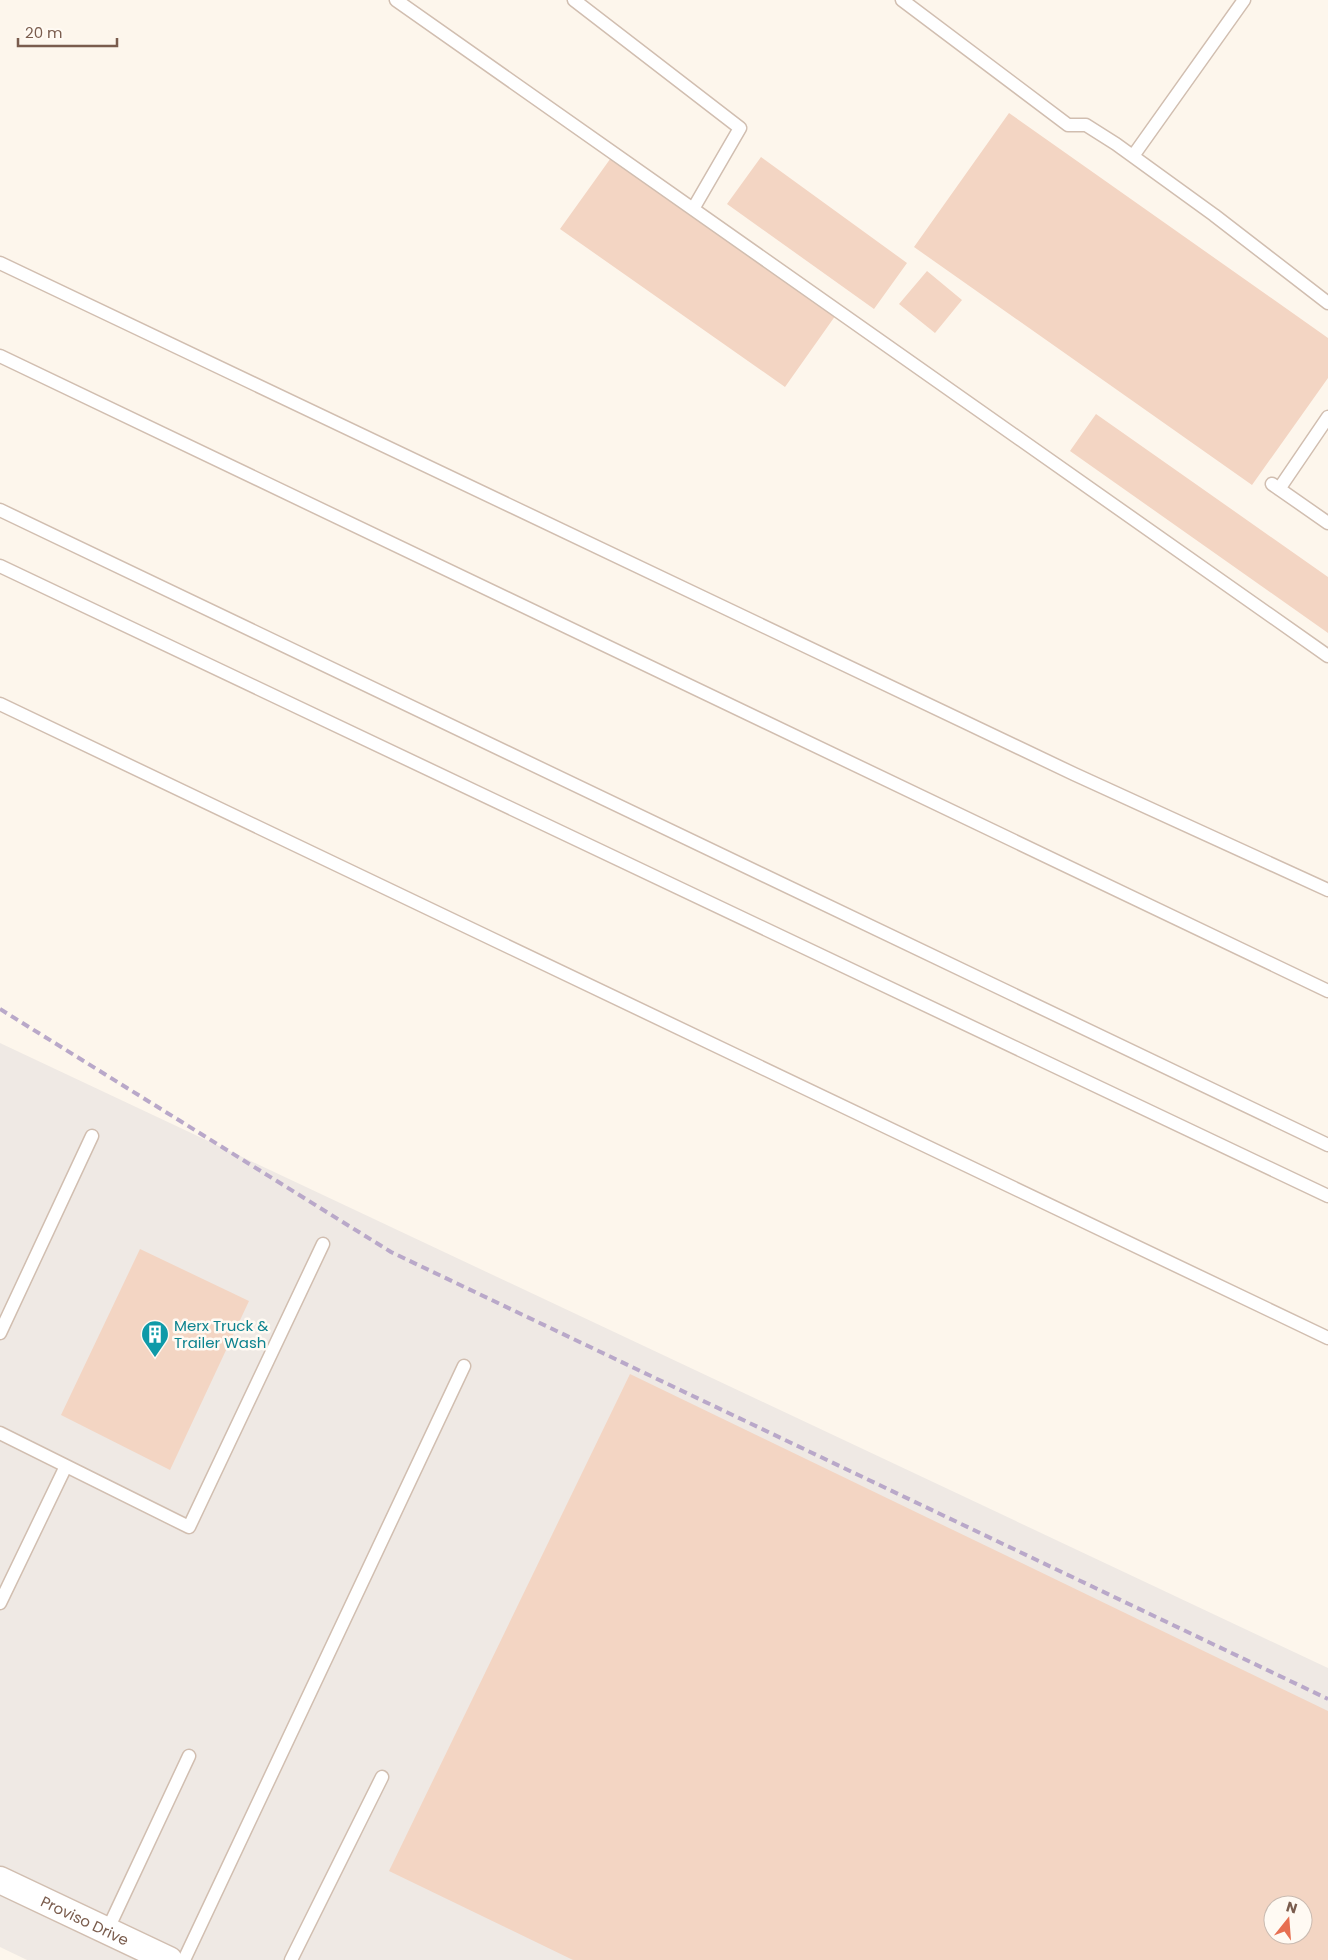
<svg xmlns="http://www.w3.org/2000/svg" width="1328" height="1960" viewBox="0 0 1328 1960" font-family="Poppins,sans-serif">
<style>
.industrial{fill:#efe9e4;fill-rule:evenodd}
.building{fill:#f3d5c3;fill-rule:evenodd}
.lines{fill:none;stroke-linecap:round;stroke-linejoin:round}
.lane-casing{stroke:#d1beb0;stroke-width:15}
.street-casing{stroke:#d1beb0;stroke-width:29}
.lane{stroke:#fff;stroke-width:12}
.street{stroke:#fff;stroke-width:26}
.rail{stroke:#b9a8c9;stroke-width:4;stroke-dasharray:8 5;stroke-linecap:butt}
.labels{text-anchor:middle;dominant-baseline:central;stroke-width:5;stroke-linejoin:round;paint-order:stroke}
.culture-label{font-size:15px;fill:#0d838f;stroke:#fffaf3;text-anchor:start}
.street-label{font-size:15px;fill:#7a5c4d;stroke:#fffaf3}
</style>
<rect width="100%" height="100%" fill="#fdf6ec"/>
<path class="industrial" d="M0,1043L1328,1668V1960H27L0,1947ZM1273,1905H1303V1935H1273Z"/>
<path class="building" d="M1009,113L1328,338V378L1252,485L914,247Z
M613,155L838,312L785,387L560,229Z
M761,157L907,263L874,309L727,204Z
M927,271L962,300L935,333L899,304Z
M1096,414L1328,577V633L1070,451Z
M140,1249L249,1301L170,1470L61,1415Z
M630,1374L1328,1711V1960H573L389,1871ZM1273,1905H1303V1935H1273Z"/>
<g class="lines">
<g class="lane-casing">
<path id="lane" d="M396,0L1328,656
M574,0L740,128L693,209
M902,0L1068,125H1086L1116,144L1214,215L1328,303
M1133,156L1244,0
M0,263L1074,774L1328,890
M0,356L1328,991
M1272,484L1328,523
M1279,489L1328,417
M0,510L1328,1145
M0,566L1328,1196
M0,704L1328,1338
M0,1333L92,1136
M0,1433L189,1527L323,1244
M0,1603L66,1466
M107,1931L189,1756
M184,1960L464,1366
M291,1960L382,1777"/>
</g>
<g class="street-casing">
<g id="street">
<path id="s1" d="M0,1880L169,1960"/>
</g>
</g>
<use href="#lane" class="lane"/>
<use href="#street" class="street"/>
<path class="rail" d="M0,1009L391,1252L1328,1699"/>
</g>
<defs>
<g id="building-pin" transform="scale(1.4375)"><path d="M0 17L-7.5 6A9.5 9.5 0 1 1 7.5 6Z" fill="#0f9aa8" stroke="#fffaf3"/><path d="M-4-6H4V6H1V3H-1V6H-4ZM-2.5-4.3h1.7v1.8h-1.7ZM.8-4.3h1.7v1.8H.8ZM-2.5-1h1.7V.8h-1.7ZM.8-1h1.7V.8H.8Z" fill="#fff"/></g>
</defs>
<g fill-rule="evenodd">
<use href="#building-pin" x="155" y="1334"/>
</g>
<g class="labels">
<g class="culture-label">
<text x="174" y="1325">Merx Truck &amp;<tspan x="174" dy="17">Trailer Wash</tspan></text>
</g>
<g class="street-label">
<text stroke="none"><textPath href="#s1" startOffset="94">Proviso Drive</textPath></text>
</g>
</g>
<g transform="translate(1288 1920) rotate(17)"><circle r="24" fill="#fffaf3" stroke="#cabbb1"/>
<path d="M0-4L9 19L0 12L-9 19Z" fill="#e76f51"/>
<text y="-8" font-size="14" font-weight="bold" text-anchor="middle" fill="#7a5c4d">N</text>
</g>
<path d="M18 38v8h99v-8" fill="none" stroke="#7a5c4d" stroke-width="2.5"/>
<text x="25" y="38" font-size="15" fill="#7a5c4d" stroke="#fffaf3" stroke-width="4" paint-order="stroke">20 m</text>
</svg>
